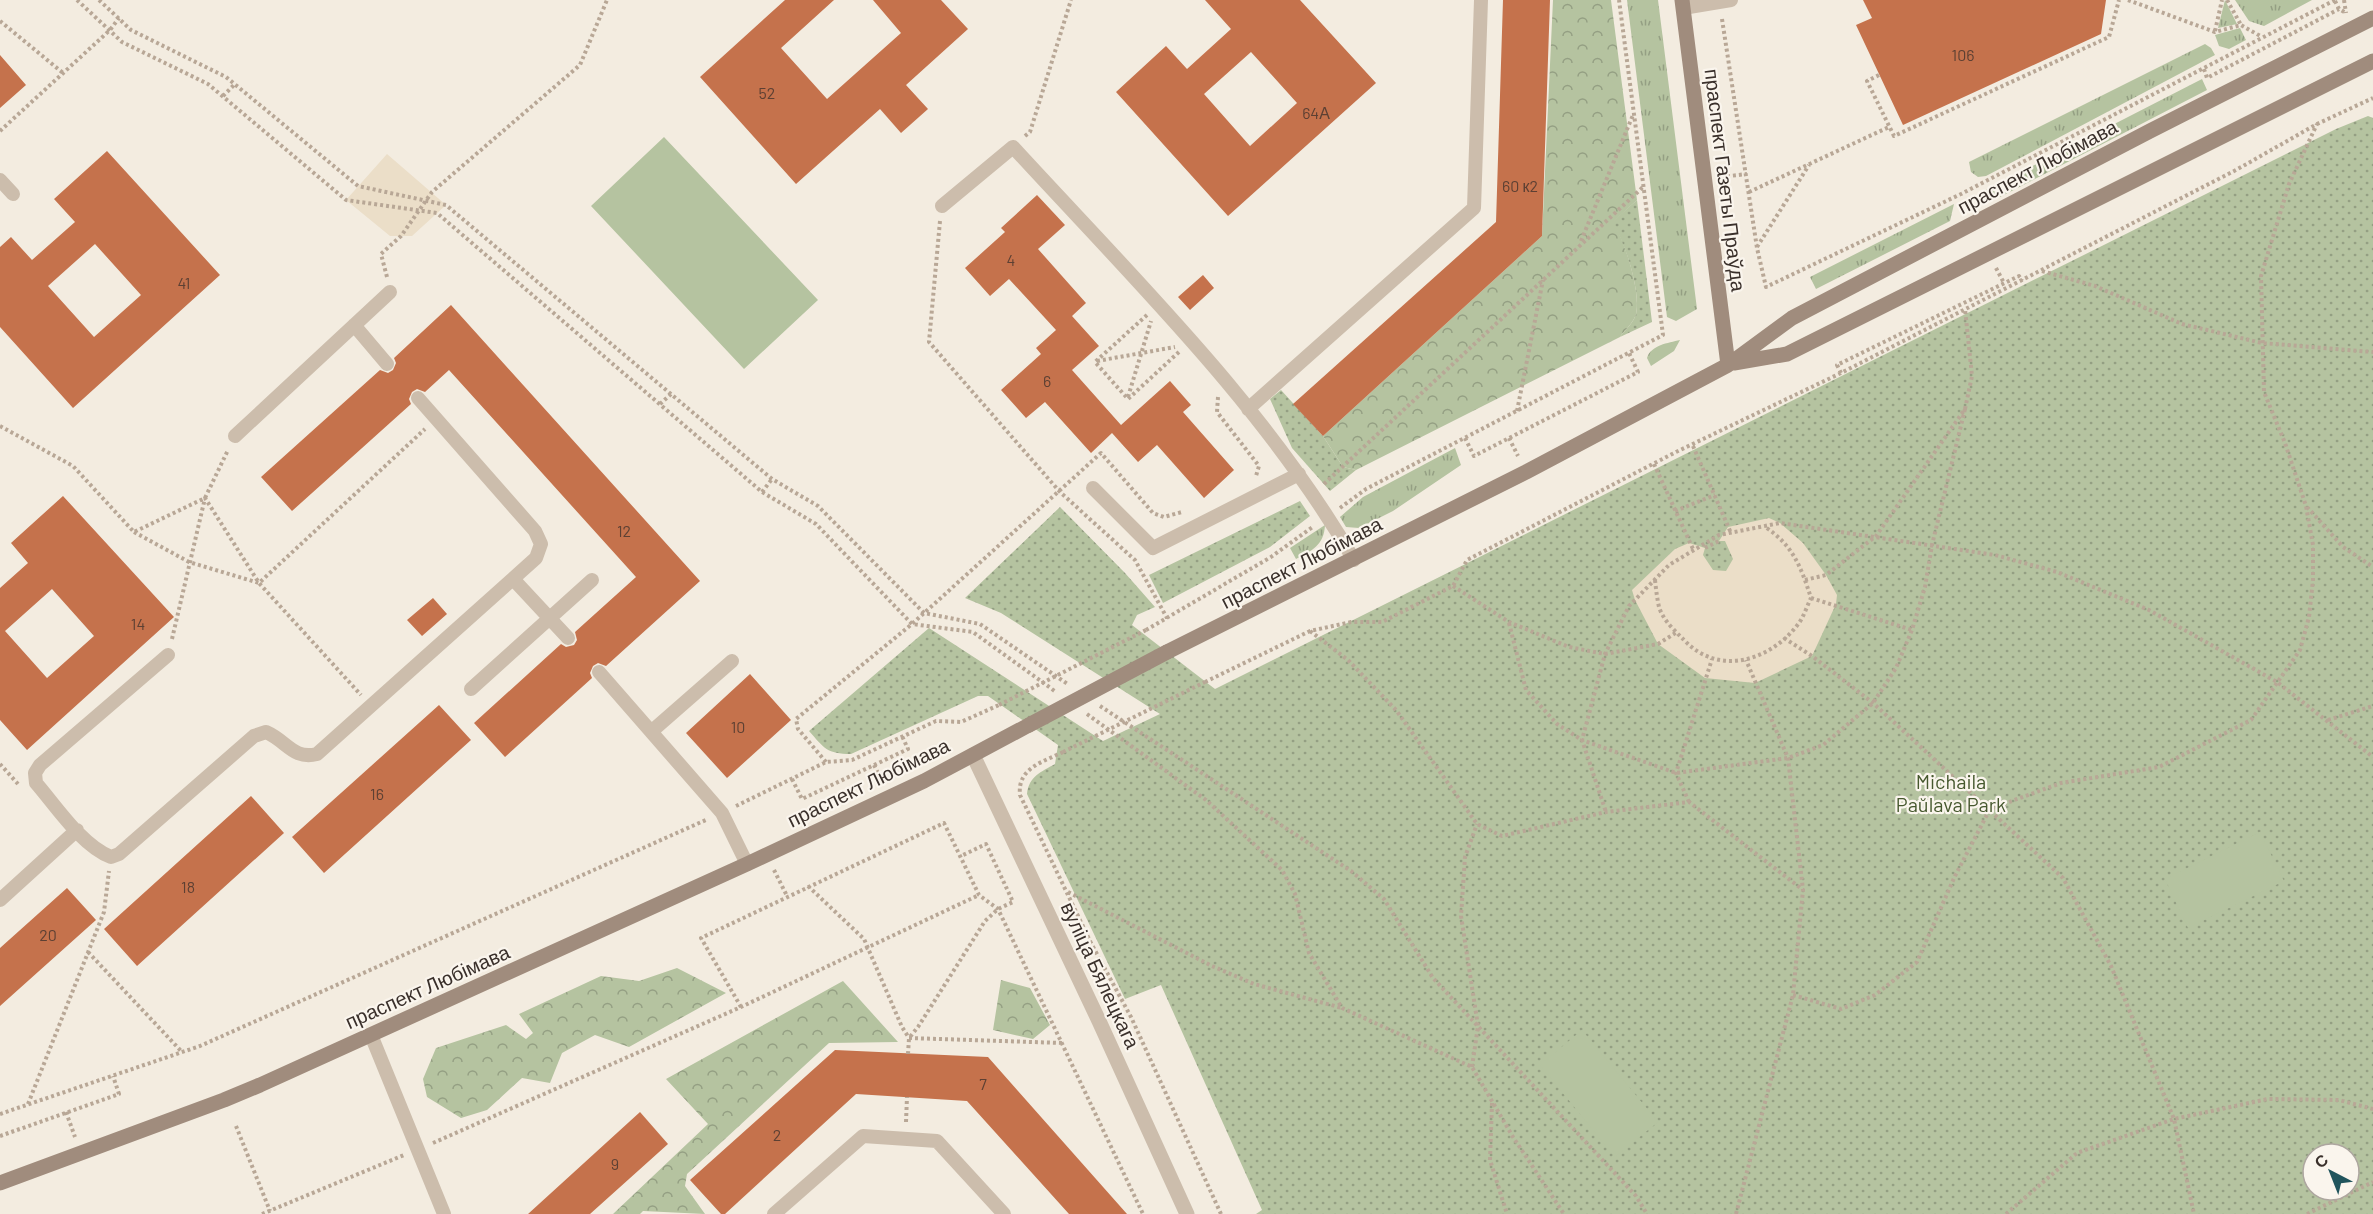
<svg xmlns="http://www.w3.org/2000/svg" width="2373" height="1214" viewBox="0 0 2373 1214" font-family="Barlow,sans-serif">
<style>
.grass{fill:url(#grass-tufts)}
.forest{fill:url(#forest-crowns)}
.park{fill:url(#park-dots);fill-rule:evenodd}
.garden{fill:#b5c3a0}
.plaza{fill:#ebdec8}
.building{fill:#c5724c;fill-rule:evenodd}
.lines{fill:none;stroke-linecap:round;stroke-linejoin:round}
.path{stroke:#b8a796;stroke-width:4;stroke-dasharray:3 3;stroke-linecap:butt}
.service{stroke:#ccbdac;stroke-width:14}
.tertiary{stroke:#ccbdac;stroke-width:15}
.secondary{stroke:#a08c7d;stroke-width:15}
.path-bridge{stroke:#b8a796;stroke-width:4;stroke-dasharray:3 3;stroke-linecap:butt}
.secondary-bridge{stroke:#a08c7d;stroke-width:15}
.labels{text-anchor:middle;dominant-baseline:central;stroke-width:4.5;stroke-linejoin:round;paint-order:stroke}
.number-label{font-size:16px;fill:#5d4033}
.street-label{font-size:20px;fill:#3a302b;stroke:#faf5ed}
.park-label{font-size:20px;fill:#46582e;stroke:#faf5ed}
</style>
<defs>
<pattern id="grass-tufts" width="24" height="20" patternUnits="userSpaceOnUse" patternTransform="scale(1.5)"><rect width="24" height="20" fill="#b5c3a0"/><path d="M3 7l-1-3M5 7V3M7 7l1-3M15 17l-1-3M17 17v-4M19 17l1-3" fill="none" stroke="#949f83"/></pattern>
<pattern id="forest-crowns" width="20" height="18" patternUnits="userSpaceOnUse" patternTransform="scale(1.5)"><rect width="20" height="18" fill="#b5c3a0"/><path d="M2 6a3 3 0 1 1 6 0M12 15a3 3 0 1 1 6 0" fill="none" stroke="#949f83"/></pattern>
<pattern id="park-dots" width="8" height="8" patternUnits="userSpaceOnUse" patternTransform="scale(1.5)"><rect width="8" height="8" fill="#b5c3a0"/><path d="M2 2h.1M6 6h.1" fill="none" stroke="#949f83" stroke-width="1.8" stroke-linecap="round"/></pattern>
</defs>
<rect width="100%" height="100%" fill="#f3ece0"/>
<path class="grass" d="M1627,0H1658L1697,309L1676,321L1667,317Z
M2225,0L2237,24L2218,28Z
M2235,0H2312L2264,26L2249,21Z
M2240,28L2246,40L2229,49L2219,46L2215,35Z
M2205,44L2211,48L2215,55L1986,176L1978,177L1971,172L1969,162Z
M2202,79L2207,90L2000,197L1984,191Z
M1954,204L1950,221L1816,289L1810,277Z
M1680,340L1674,351L1651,366L1647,358C1651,345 1668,343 1680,340Z
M1455,448L1461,465L1393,511L1359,528L1346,527L1340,517L1363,497Z
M1325,525C1324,545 1312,551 1296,559L1290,548Z"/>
<path class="forest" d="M1553,0H1611L1637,200L1613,222C1625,241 1641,292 1636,314C1634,322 1625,330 1620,337L1356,470L1343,467L1323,436L1542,236Z
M677,968L726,993L629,1047L595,1035L562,1053L550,1083L522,1078L487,1110L461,1118L427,1097L423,1079L436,1048L506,1025L526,1039L533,1033L519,1014L601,976L639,981Z
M1001,980L1030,988L1050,1025L1033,1039L993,1030Z
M843,981L898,1042L829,1043L687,1174L685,1186L705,1214L643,1211L640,1214H613L708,1124L666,1079Z"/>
<path class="park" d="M2368,116L2373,118V1214H1256L1262,1210L1161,985L1125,999L1027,794C1029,776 1041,772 1055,764L1058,745L988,696H978L851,754C827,754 824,748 809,731L929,628L1103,741L1160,714L1001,613L965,598L1060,507L1125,573L1155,607L1137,615L1132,625L1215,689L2336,129ZM2313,1154H2349V1190H2313Z
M1637,200L1652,322L1620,337C1625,330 1634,322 1636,314C1641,292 1625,241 1612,222Z
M1281,390L1323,436L1343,467L1356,470L1330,491L1292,448L1270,399Z
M1300,501L1310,516L1270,547L1163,603L1149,575Z"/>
<path class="garden" d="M664,137L818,300L744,369L591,206Z
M2260,832L2284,881L2188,928L2165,879Z
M1582,1030L1658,1122L1615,1157L1540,1065Z"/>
<path class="plaza" d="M387,154L446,205L412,236H390L346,200Z
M1769,518L1780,523L1803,543L1826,575L1837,595L1836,604L1812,656L1755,683L1705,678L1658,644L1635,600L1632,590L1675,549L1689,543L1705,548L1703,555L1713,570L1726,571L1733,559L1725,541H1719L1728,527Z"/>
<path class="building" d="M785,0H834L781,48L827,99L901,33L873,0H941L968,29L906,85L928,109L901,133L880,109L796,184L700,77Z
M1205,0H1300L1376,83L1228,216L1116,92L1166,46L1187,69L1231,29ZM1251,52L1297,103L1250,146L1204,94Z
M1503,0H1550L1542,236L1323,436L1293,404L1496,222Z
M1863,0H2106L2101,34L1903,125L1856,25L1872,18Z
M0,55L26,85L0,108Z
M107,151L220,275L73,408L0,327V247L11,237L32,260L75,222L54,199ZM95,244L141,295L94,337L48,286Z
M1037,195L1065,225L1038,249L1086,303L1072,316L1099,346L1072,370L1121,425L1170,381L1191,405L1183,412L1234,470L1204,498L1157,445L1138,462L1112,433L1091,453L1045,402L1026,418L1001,390L1041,354L1036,348L1056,330L1009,279L990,296L965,268L1005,232L1001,228Z
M1203,275L1214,288L1190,310L1178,297Z
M451,305L700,581L606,666L598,663L593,666L590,673L592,678L505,757L474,723L561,644L566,647L574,645L577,640L575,632L636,577L449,370L425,392L417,389L412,392L409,399L411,404L292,511L261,477L380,370L388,373L393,370L396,363L394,358Z
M63,496L174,617L27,750L0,720V588L28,563L11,543ZM52,589L94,636L47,678L5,631Z
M433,598L447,614L422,636L407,620Z
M750,674L791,720L727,778L686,733Z
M439,705L471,740L324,873L292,837Z
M251,796L284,833L137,966L104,929Z
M67,888L96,920L0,1006V948Z
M835,1050L988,1057L1127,1214H1069L967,1101L856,1094L725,1214H721L690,1180Z
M640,1112L668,1144L590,1214H528Z"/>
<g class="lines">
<path class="path" d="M77,0L122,42L208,84L346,200L437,213L762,492L816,524L912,624L973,632L1056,692
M99,0L131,30L226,77L358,186L446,205L772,479L818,506L924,613L980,624L1069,685
M2128,0L2215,32L2241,25L2262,37
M2227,0L2241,25
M2344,0L2346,13
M2335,1L2339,9L2346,13
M1722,19L1757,248L1766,287L1961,194L2335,0
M0,21L63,73
M2215,31L2222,0
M2204,69L2207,78L2339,9
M1879,75L1867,81L1894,136L2109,37L2119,0
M223,96L235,84
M0,131L110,30L119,18
M1025,136L1030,132L1071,0
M1721,177L1747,174
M1749,192L1889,127
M940,221L929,342L1060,492L1135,560L1167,618
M1581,241L1633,115
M1757,247L1809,165
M1996,268L2004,283
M2042,271L2095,286L2182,324L2262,343L2373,352
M387,277L381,254L401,236L432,192L580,65L607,0
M1147,315L1095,362L1128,399L1180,351
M1097,361L1175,347
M1841,373L1837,365L2019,276L2022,281
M1128,397L1151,321
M1218,397L1217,412L1259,466L1256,476
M660,404L671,394
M1965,409L1932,545L1925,587L1912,630L1896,668L1873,703L1823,745L1788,758L1676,773L1582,740L1605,654L1629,606L1669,565L1719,535L1780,523L1995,555L2057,572L2149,610L2277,682L2373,757
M1517,411L1543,280
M0,426L73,466L134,532L205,498L228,450
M1465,438L1474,456L1638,372L1629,353
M1509,438L1518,456
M1693,446L1731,533
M1654,464L1693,549
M1324,484L1643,187
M762,492L772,479
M2307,507L2343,547L2373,567
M1340,508L1366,489L1663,335L1619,0
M1675,511L1715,495
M134,532L189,562L259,583L425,429
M1705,548L1719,541
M1655,580C1656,589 1657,598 1659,607C1663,620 1675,631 1684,640C1719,677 1771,661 1799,623C1804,616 1807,606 1811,598C1801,567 1793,545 1765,527
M1805,580L1826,575L1876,536L1965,409L1972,376L1965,309
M1453,586L1509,622L1569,647L1605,654L1658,644L1677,632
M1811,598L1912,630
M1509,623L1526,690L1557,724L1582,740L1606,812
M1146,630L1271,557L1314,526
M1310,631L1348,660L1396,710L1477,824L1502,836L1606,812L1689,802L1803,890
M1784,638L1812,656L1873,703L2063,878L2111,966L2174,1119L2194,1214
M172,639L205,498L259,583L361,695
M1205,682L1310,631L1351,622H1382L1453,586L1467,560L1676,452L1841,373L2236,170L2317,124L2373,98
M1100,706L1351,871L1384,899L1433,978L1636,1196L1647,1214
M1087,714L1206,800L1282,870L1295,894L1309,953L1342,1008L1472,1067L1513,1137L1564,1214
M2328,720L2373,706
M1063,752C1043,762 1017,768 1020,795L1091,943L1131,1017L1221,1214
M826,762L798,729L796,719L912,624L1101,453L1153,513L1164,517L1182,512
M0,764L18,784
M874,765L883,783
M792,779L802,799L908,749L902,736
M1689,802L1676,773L1712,659
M736,806L826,762L852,760L936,721L961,722L999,705
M774,870L787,896
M808,886L864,939L902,1027L909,1038L1063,1043
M1068,892L1212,966L1254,984L1342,1008
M88,952L182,1052
M1793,995L1841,1009L1875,995L1917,962L1955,876L1990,809L2061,783L2159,767L2251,720L2300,650L2309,617L2313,580V545L2306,506L2285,443L2264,392L2261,276L2289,184L2317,124
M741,1007L701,938L944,823L979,895L998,909L1143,1214
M908,1054L909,1038L918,1027L985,921L998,909L1013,902L986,844L961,856
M1472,1067L1478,1026L1461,916L1465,857L1477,824
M1492,1103L1490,1160L1507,1214
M28,1104L104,912L109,871
M66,1112L75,1137
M0,1114L200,1046L708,819
M906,1122L907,1097
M236,1126L270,1211
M0,1136L119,1094L113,1076
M433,1143L741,1007L979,895
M262,1214L404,1155
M1736,1214L1793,995L1803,890L1788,758L1746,660
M2006,1214L2077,1153L2174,1119L2268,1099L2339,1100L2373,1109
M2307,1214L2373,1182"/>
<path class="service" d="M1683,8L1731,0
M0,180L13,194
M942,206L1013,147C1133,278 1264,405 1354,560
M354,325L387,364
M1248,409L1474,208L1481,0
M235,436L390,292
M1093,488L1153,548L1299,474
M514,580L568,638
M168,655L40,765L35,773L36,783C56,806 82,846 111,857L119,854L254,736L266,732C287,741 293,760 317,754L536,558L541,544L535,531L418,398
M599,672L722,813L747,864
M471,689L592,580
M652,731L732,661
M0,900L77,830
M371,1035L444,1214
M774,1214L863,1136L937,1141L1004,1214"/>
<path class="tertiary" d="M973,755L1099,1021L1187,1214"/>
<path class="secondary" d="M1682,0L1728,365
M1734,363L1787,354L2373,61
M1167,652L1526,472L1728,365L1792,318L2150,131L2373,18
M0,1183L224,1100L260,1085L747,864L924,781L1029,725"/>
<path class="path-bridge" d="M999,705L1146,630
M1063,752L1205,682"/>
<path class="secondary-bridge" d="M1029,725L1167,652"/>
</g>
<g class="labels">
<g class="number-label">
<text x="1963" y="54">106</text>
<text x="767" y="92">52</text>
<text x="1316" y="112">64А</text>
<text x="1520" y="185">60 к2</text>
<text x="1011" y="259">4</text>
<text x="184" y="282">41</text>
<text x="1047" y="380">6</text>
<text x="624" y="530">12</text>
<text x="138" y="623">14</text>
<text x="738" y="726">10</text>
<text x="377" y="793">16</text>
<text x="188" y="886">18</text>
<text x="48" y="934">20</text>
<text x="983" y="1083">7</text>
<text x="777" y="1134">2</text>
<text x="615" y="1163">9</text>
</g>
<g class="street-label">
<text transform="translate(2037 166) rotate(-28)">праспект Любімава</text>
<text transform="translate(1726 180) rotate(83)">праспект Газеты Праўда</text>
<text transform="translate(1301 562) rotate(-27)">праспект Любімава</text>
<text transform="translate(868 782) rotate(-26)">праспект Любімава</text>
<text transform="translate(1101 975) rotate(65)">вуліца Бялецкага</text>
<text transform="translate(427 986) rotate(-24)">праспект Любімава</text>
</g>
<g class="park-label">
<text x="1951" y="781">Michaila<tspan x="1951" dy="23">Paŭlava Park</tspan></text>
</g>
</g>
<g transform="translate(2331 1172) rotate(318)"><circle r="28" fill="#faf5ed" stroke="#ada69f" stroke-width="1.5"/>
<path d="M0-4.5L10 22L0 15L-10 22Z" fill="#20545c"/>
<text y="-9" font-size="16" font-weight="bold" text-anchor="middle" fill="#3a302b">С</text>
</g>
</svg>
